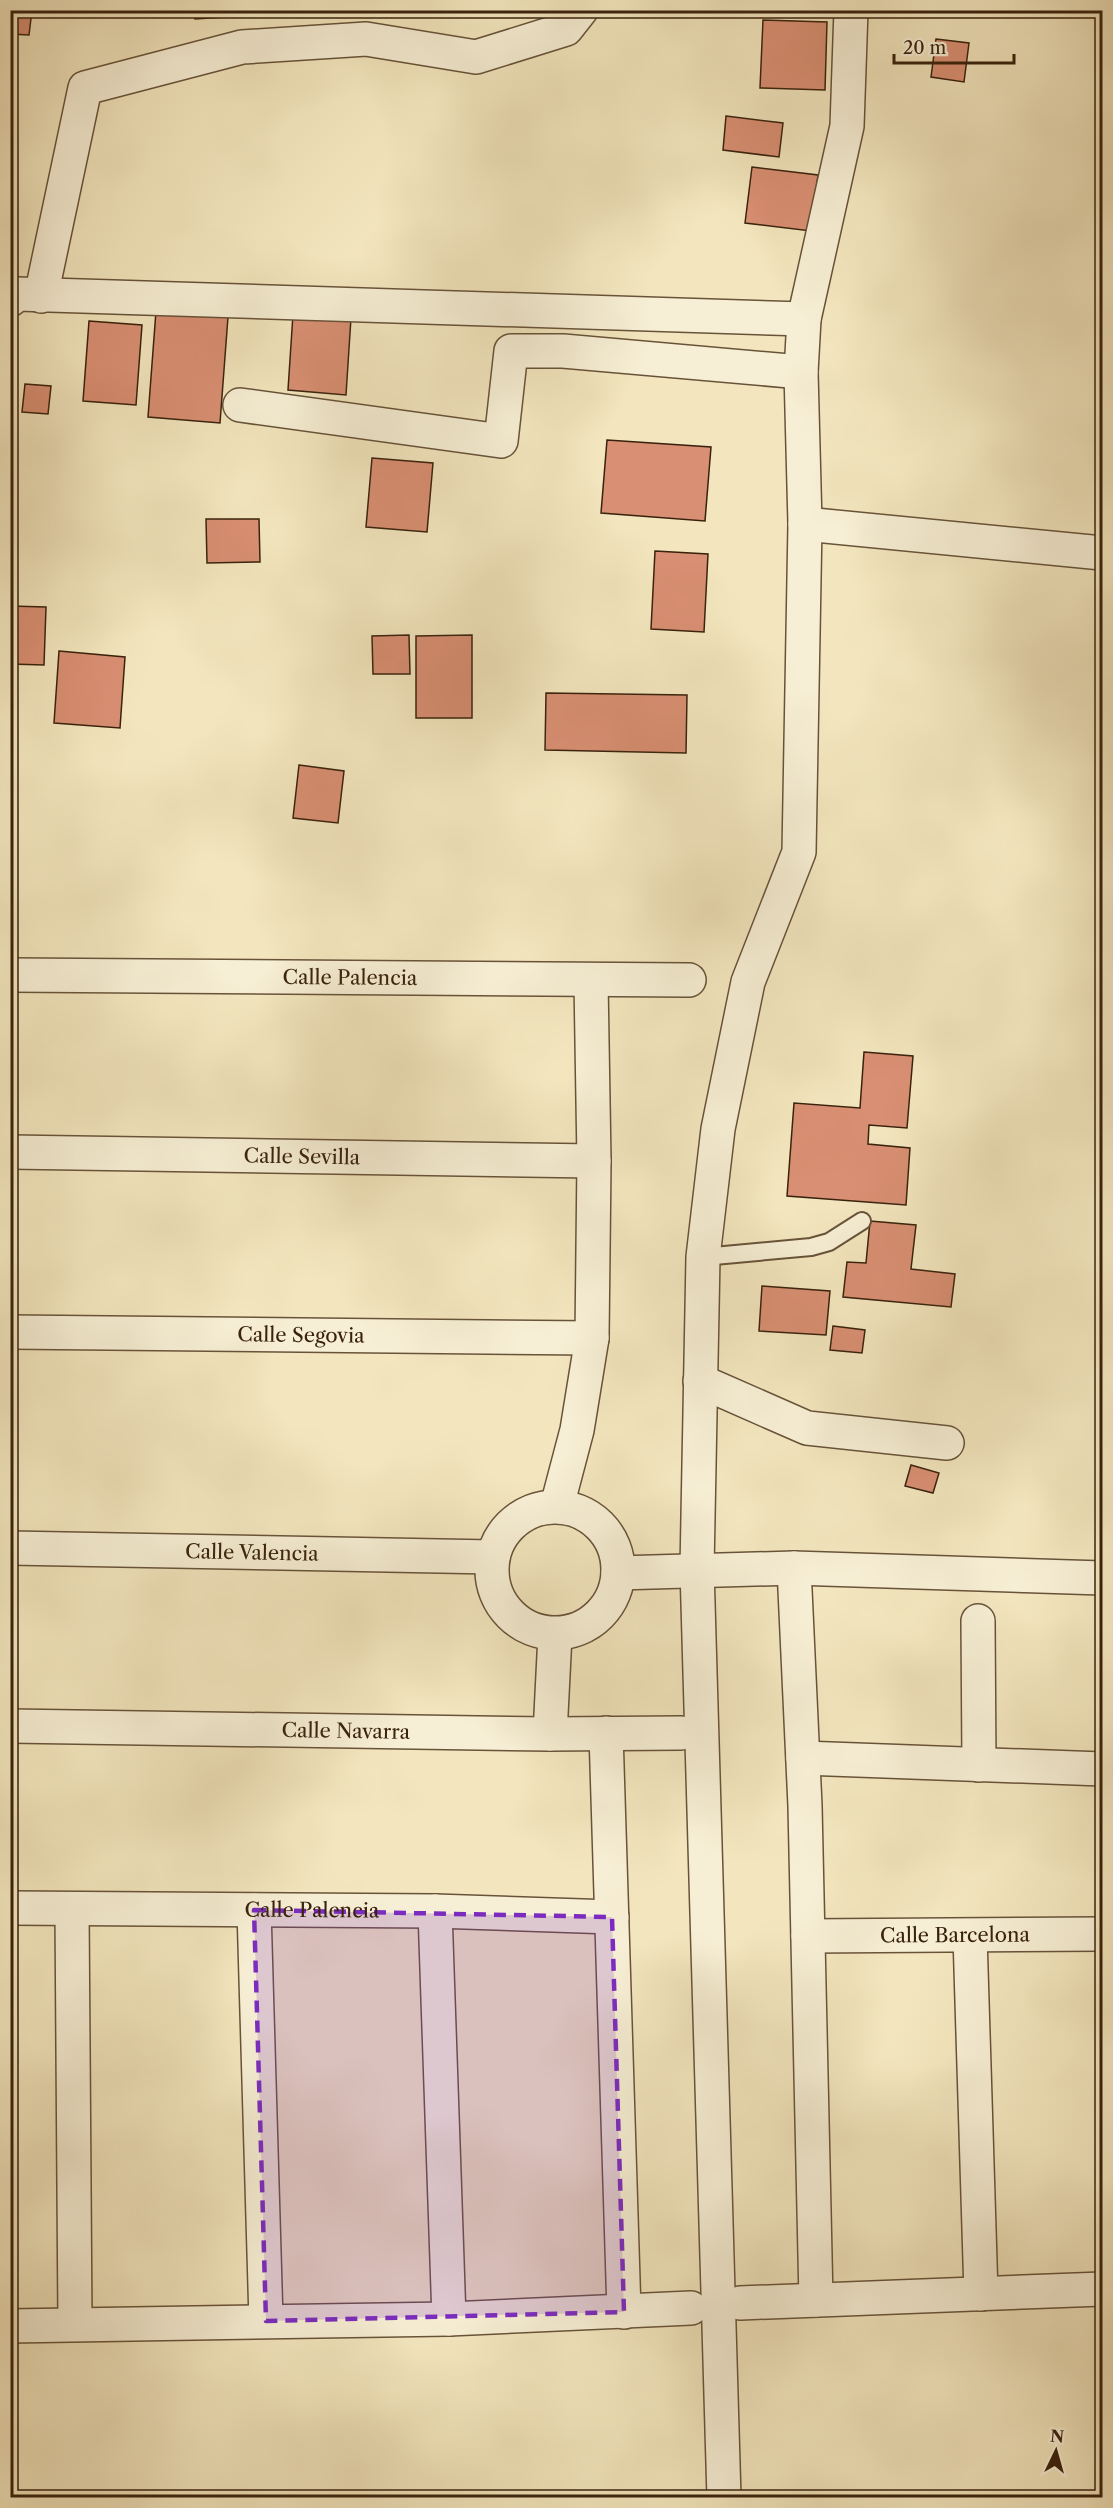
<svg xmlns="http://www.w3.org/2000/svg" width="1113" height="2508" viewBox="0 0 1113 2508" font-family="'Libre Caslon Text',serif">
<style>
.building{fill:#d98f73;stroke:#39220d;stroke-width:1.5}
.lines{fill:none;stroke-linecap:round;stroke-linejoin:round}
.lane-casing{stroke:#685339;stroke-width:20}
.street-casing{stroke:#685339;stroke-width:36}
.lane{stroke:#f7efd5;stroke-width:16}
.street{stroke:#f7efd5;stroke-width:33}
.marked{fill:#7b2cbf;fill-opacity:0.2;stroke:#7b2cbf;stroke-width:4.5;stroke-dasharray:12 8;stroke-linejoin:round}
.labels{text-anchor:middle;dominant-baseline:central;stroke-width:5;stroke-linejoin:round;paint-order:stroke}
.street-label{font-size:20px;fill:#39220d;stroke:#f7efd5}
</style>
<rect width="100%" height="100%" fill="#f3e6be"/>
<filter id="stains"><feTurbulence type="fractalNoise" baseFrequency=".00333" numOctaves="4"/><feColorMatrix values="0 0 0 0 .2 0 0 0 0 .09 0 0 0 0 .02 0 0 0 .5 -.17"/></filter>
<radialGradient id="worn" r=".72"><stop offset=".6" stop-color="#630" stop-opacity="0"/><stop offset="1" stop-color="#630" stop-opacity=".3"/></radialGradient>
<path class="building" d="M10,10H32L29,35L10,34Z
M194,10H262V15L195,19Z
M763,20L827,22L825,90L760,88Z
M936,39L969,43L964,82L931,77Z
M726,116L783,123L779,157L723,150Z
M752,167L818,175L811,231L745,223Z
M156,311L228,317L220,423L148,417Z
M293,314L351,318L346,395L288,390Z
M89,321L142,325L136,405L83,401Z
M25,384L51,386L48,414L22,412Z
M607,440L711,447L705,521L601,513Z
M372,458L433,463L427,532L366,527Z
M206,519H259L260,562L207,563Z
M655,551L708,554L704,632L651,629Z
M10,606L46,607L44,665L10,664Z
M409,635L410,674H373L372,636Z
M472,635V718H416V636Z
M59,651L125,657L120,728L54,723Z
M546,693L687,695L686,753L545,750Z
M299,765L344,771L338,823L293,818Z
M864,1052L913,1056L907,1128L869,1125L868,1144L910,1148L906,1205L787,1196L794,1103L860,1108Z
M870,1221L916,1225L911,1269L955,1274L951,1307L843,1297L847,1262L866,1263Z
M762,1286L830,1291L826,1335L759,1331Z
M833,1326L865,1330L862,1353L830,1350Z
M911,1465L939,1473L933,1493L905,1486Z"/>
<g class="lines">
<g class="lane-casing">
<path id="lane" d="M703,1257L811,1247L829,1242L862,1221"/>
</g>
<g class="street-casing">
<g id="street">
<path d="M41,296L85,88L242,47L366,39L476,57L566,29L581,10"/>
<path d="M10,300L18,294L804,319"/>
<path d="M240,405L501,441L511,351H563L801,372"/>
<path d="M805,524L1102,553"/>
<path id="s1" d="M10,975L689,980"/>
<path id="s2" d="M10,1152L594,1161"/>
<path id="s3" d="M10,1332L592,1338"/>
<path d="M700,1381L807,1428L947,1443"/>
<path d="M557,1506L577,1430L592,1338L594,1161L591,981"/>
<circle cx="555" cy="1570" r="63"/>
<path id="s4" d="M10,1548L493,1557"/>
<path d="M794,1568L805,1806L816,2300"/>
<path d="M618,1573L794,1568L1102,1578"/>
<path d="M978,1621L979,1765"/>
<path id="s5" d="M10,1726L550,1734L681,1733"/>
<path d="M606,1733L624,2312"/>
<path d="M550,1734L555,1635"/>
<path d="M803,1758L1102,1769"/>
<path id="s6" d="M10,1908L435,1911L612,1917"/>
<path d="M72,1910L75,2324"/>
<path d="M254,1910L266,2321"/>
<path d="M435,1911L449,2319"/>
<path id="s7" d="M808,1936L1102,1934"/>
<path d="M970,1936L981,2294"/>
<path d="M740,2303L1102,2289"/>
<path d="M10,2326L449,2319L691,2308"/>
<path d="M724,2498L697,1569L703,1257L718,1129L748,982L799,852L805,524L801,372L804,319L847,126L851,10"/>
</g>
</g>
<use href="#lane" class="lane"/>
<use href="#street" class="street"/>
</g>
<path class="marked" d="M254,1910L612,1917L624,2312L266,2321Z"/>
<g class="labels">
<g class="street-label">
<text stroke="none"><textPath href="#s1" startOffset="340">Calle Palencia</textPath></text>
<text stroke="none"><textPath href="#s2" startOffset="292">Calle Sevilla</textPath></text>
<text stroke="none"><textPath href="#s3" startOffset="291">Calle Segovia</textPath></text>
<text stroke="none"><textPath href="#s4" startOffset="242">Calle Valencia</textPath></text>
<text stroke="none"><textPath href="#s5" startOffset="336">Calle Navarra</textPath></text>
<text stroke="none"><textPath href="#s6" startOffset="302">Calle Palencia</textPath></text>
<text stroke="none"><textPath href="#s7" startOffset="147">Calle Barcelona</textPath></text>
</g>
</g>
<rect width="1113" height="2508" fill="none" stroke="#f3e6be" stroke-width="36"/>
<rect x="12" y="12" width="1089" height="2484" fill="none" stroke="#39220d" stroke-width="3"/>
<rect x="18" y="18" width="1077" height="2472" fill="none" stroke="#39220d" stroke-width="1.5"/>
<g transform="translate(1056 2451) rotate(5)" stroke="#f7efd5" stroke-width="4.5" paint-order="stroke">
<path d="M0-4.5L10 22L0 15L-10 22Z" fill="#39220d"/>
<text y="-9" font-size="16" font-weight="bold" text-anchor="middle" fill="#39220d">N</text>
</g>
<path d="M894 54v9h120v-9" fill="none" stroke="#39220d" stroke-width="3"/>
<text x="903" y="54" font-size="18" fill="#39220d" stroke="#f7efd5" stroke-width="4.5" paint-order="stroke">20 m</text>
<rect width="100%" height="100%" filter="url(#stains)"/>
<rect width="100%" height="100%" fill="url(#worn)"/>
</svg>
